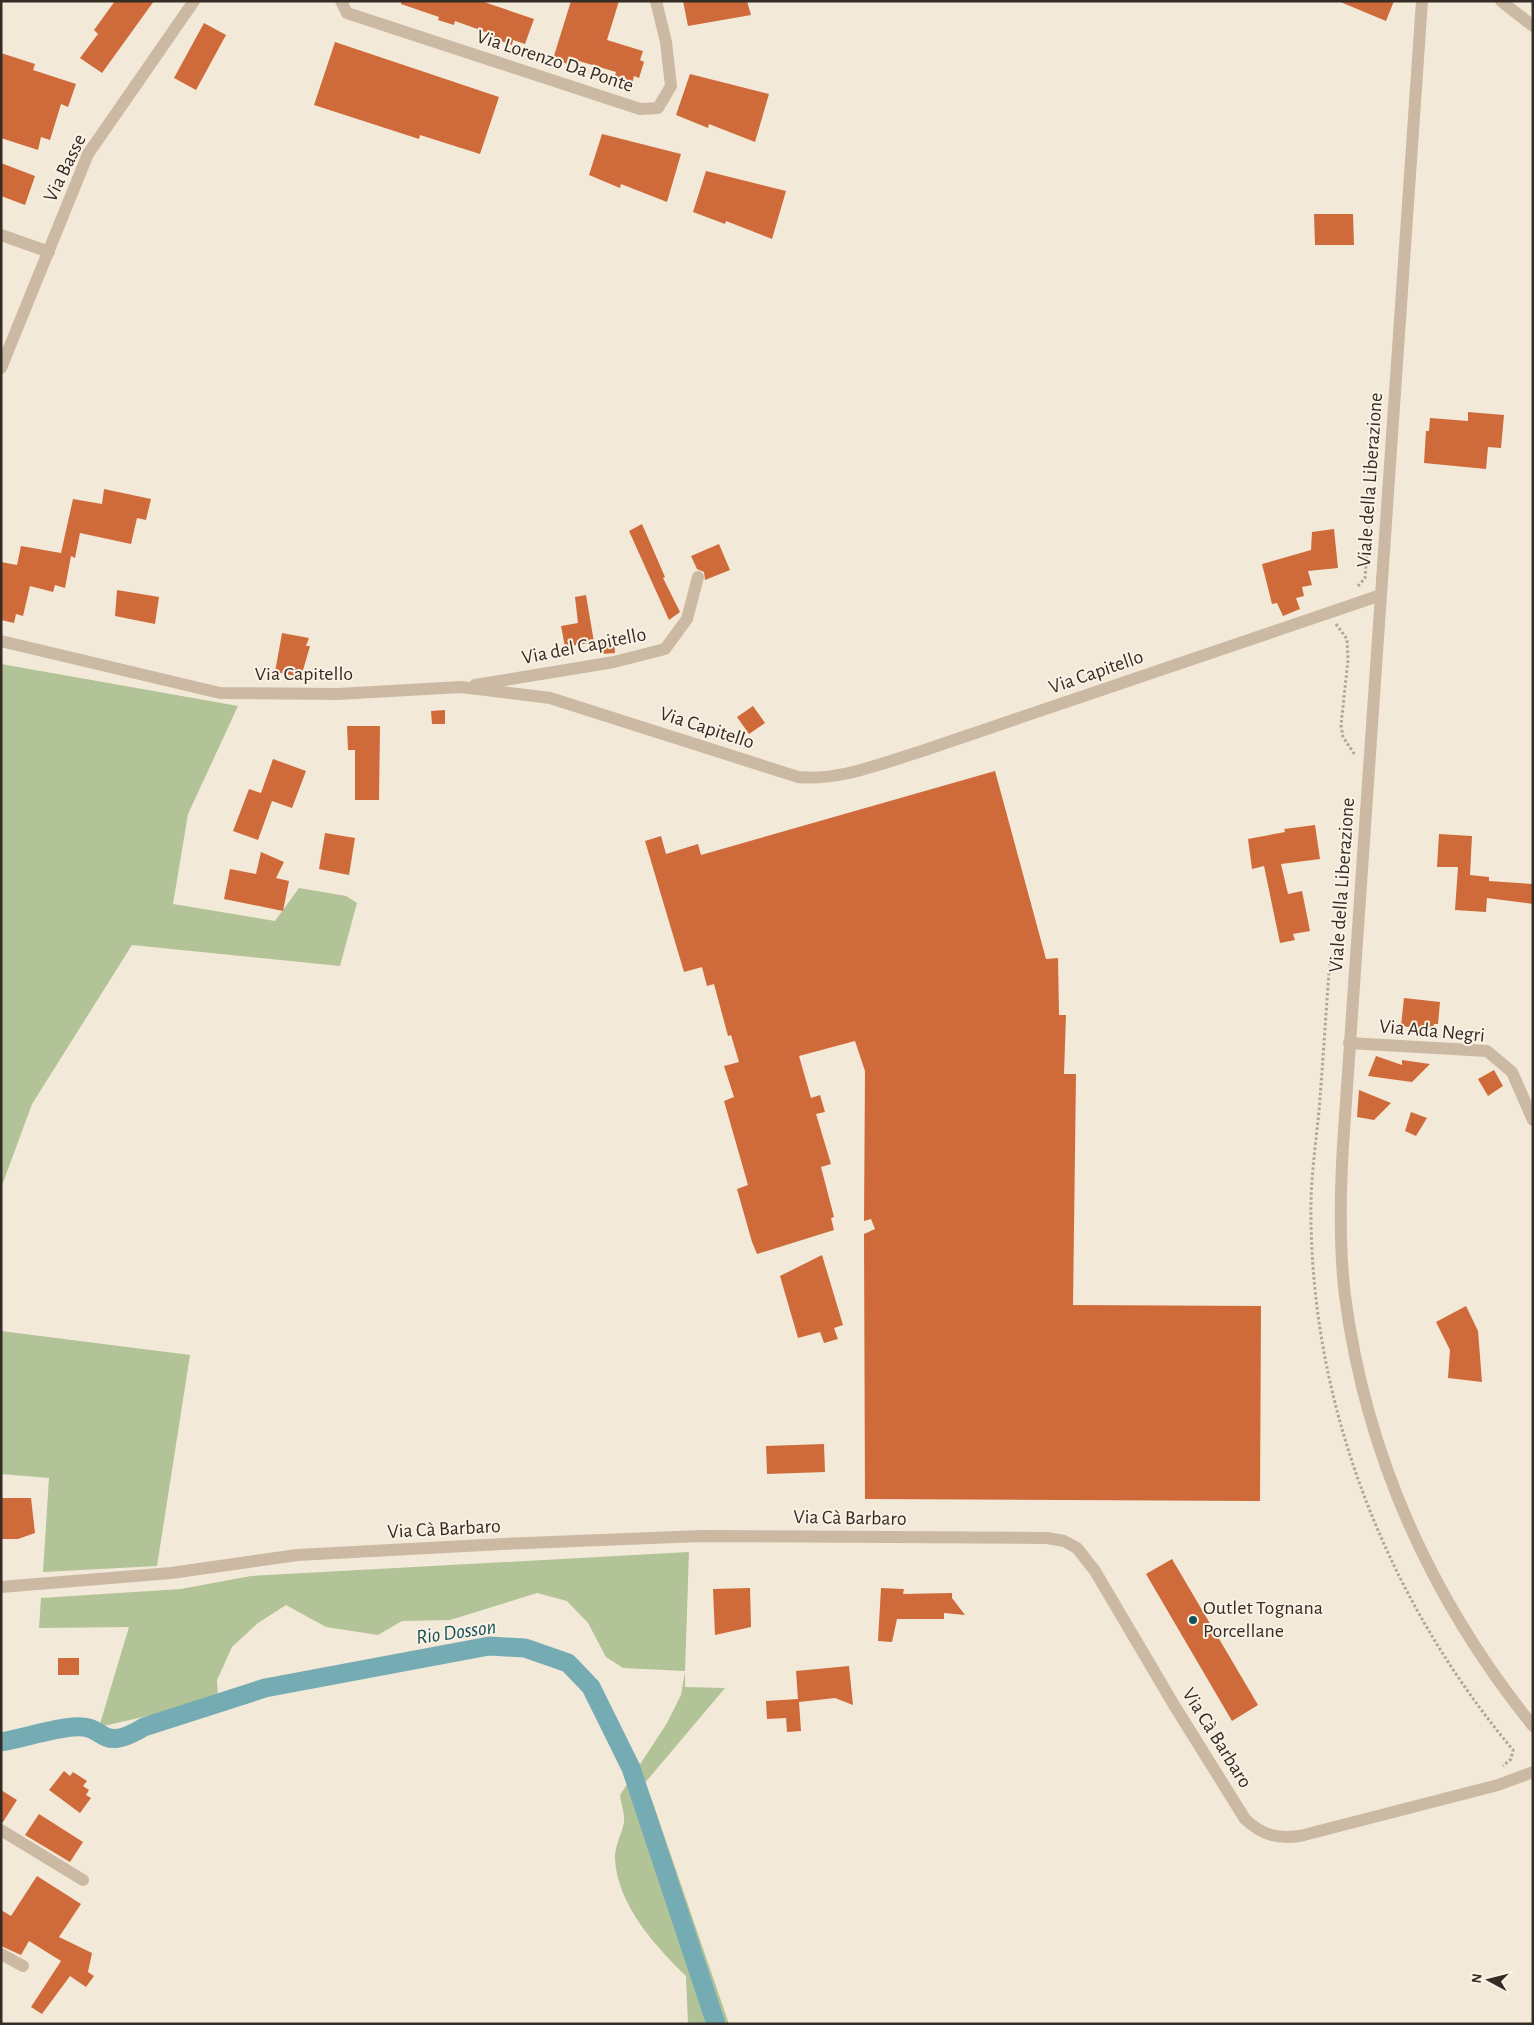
<svg xmlns="http://www.w3.org/2000/svg" width="1534" height="2025" viewBox="0 0 1534 2025" font-family="'Alegreya Sans',sans-serif">
<style>
.green{fill:#b1c397}
.lines{fill:none;stroke-linecap:round;stroke-linejoin:round}
.canal{stroke:#75abb2;stroke-width:19}
.building{fill:#cf6b3a}
.path{stroke:#b8a38d;stroke-width:3;stroke-dasharray:2.5 2.5;stroke-linecap:butt}
.minor{stroke:#ccb9a3;stroke-width:12}
.poi-dot{fill:#18515b;stroke:#faf2e5;stroke-width:2}
.labels{text-anchor:middle;dominant-baseline:central;stroke-width:4;stroke-linejoin:round;paint-order:stroke}
.street-label{font-size:20px;fill:#362c26;stroke:#faf2e5}
.poi-label{font-size:20px;fill:#362c26;stroke:#faf2e5;text-anchor:start}
.water-label{font-size:21px;font-style:italic;fill:#18515b;stroke:#faf2e5}
</style>
<rect width="100%" height="100%" fill="#f3e9d8"/>
<path class="green" d="M1,664L238,706L188,814L173,904L275,921L299,888L346,896L357,903L340,966L132,945L32,1104L1,1188Z
M1,1331L190,1355L157,1566L43,1572L49,1478L1,1474Z
M689,1552L685,1671L623,1668L606,1657L588,1623L567,1601L537,1593L450,1620L402,1621L378,1635L326,1627L286,1605L258,1623L232,1647L217,1680L218,1700L99,1727L129,1627L39,1628L41,1598L181,1589L251,1576Z
M685,1672V1687L725,1688L644,1784L653,1803L729,2024H688L686,1976C655,1946 618,1905 615,1860C614,1847 622,1834 624,1822C625,1814 621,1804 620,1795L667,1723L681,1695Z"/>
<g class="lines">
<path class="canal" d="M1,1742C25,1738 49,1729 73,1727C107,1723 98,1755 144,1727L265,1688L489,1646L525,1648L568,1663L591,1687L631,1768L716,2024"/>
</g>
<path class="building" d="M115,1H154L102,73L80,58L98,34L94,30Z
M401,1H481L534,19L525,44L513,40L512,45L493,38L494,35L455,21L454,25L438,20L439,17L401,4Z
M571,1H619L607,40L643,51L640,60L644,62L639,78L634,76L632,84L614,79L616,72L572,59L570,65L553,59Z
M683,1H747L751,15L688,26Z
M1338,1H1394L1386,21Z
M204,23L226,35L196,90L174,78Z
M335,42L499,97L480,154L420,135L419,139L314,105Z
M1,53L35,64L33,70L76,84L68,107L61,104L50,140L41,137L38,150L1,138Z
M690,74L769,94L755,142L709,124L708,128L676,115Z
M602,134L681,154L667,202L621,184L620,188L589,175Z
M1,163L35,176L25,205L1,196Z
M706,171L786,191L772,239L726,221L725,224L693,212Z
M1314,214H1353L1354,245H1315Z
M1468,412L1504,415L1501,448L1488,447L1486,469L1424,463L1426,431H1429L1430,418L1468,421Z
M104,489L151,499L146,520L137,518L131,544L80,533L75,558L71,556L65,588L55,585L53,592L30,586L23,616L16,614L14,623L1,620V562L17,565L21,546L61,553L73,499L102,504Z
M642,524L665,577L663,578L680,612L669,620L629,531Z
M1334,529L1338,568L1308,571L1312,585L1302,587L1304,596L1296,598L1300,609L1283,616L1277,603L1272,604L1262,564L1311,550L1312,532Z
M719,544L730,570L705,580L704,572L697,569L691,556Z
M117,590L159,597L155,624L115,616Z
M586,595L594,642L565,647L561,626L578,623L575,597Z
M282,633L309,638L306,646H310L301,677L275,672Z
M614,639L615,653L601,654L600,640Z
M753,706L765,723L749,734L737,717Z
M445,710V724H432L431,711Z
M347,726H380L379,800H355V750H348Z
M273,759L306,771L292,808L272,801L258,840L233,831L249,789L261,793Z
M995,771L1046,959L1058,958L1059,1015H1066L1064,1074H1076L1073,1305L1261,1306L1260,1501L865,1499L864,1234L875,1229L871,1219L864,1221L865,1071L855,1041L799,1056L811,1098L820,1095L825,1112L816,1114L831,1164L821,1167L834,1217L831,1218L834,1230L757,1254L752,1242L737,1189L748,1185L724,1101L734,1097L724,1066L739,1062L731,1035L728,1036L714,984L707,986L702,967L684,972L645,841L661,836L666,854L698,844L701,855Z
M1315,825L1320,859L1281,864L1288,894L1302,891L1310,931L1293,934L1295,940L1280,943L1264,866L1252,869L1248,839L1285,832L1284,829Z
M325,833L355,838L349,875L319,869Z
M1439,834L1472,836L1470,875L1489,877V881L1533,884V904L1487,898L1486,912L1455,910L1458,867H1437Z
M261,852L284,862L276,878L289,881L283,911L224,899L230,869L256,874Z
M1404,998L1440,1002L1438,1024H1434L1433,1030L1401,1026Z
M1376,1056L1402,1065V1060L1430,1064L1412,1082L1368,1076Z
M1494,1070L1503,1086L1488,1096L1478,1079Z
M1359,1090L1391,1103L1374,1120L1357,1117Z
M1411,1112L1427,1118L1416,1136L1405,1131Z
M822,1255L843,1325L834,1328L838,1339L824,1343L820,1332L798,1338L780,1276Z
M1466,1306L1478,1331L1482,1382L1448,1378L1450,1350L1436,1322Z
M824,1444L825,1472L767,1474L766,1446Z
M1,1498H31L35,1533L18,1539H1Z
M1172,1559L1258,1705L1232,1721L1146,1574Z
M750,1588L751,1627L715,1635L713,1589Z
M881,1588L904,1589L903,1594L952,1593V1598L965,1615L944,1613V1619H897L892,1642L878,1641Z
M58,1658H79V1675H58Z
M849,1666L853,1705L835,1698L799,1702L801,1731L787,1732L786,1718L767,1719L766,1701L798,1699L796,1671Z
M64,1771L70,1776L73,1772L87,1781L83,1786L89,1790L86,1795L91,1798L80,1813L49,1790Z
M1,1790L17,1800L3,1822H1Z
M39,1814L83,1842L70,1862L25,1835Z
M37,1876L81,1904L59,1937L92,1953L88,1972L94,1976L86,1987L70,1976L42,2014L31,2007L61,1961L29,1941L21,1955L1,1946V1910L11,1916Z"/>
<g class="lines">
<path class="path" d="M1358,586L1365,578L1369,525
M1336,624L1347,639L1348,660L1341,725L1343,737L1355,755
M1342,948L1330,960C1326,1010 1323,1061 1319,1111C1316,1140 1312,1170 1311,1199C1308,1400 1385,1597 1513,1750L1511,1759L1503,1766"/>
<path class="minor" d="M341,1L347,13L640,109L658,108L671,86L666,42L656,1
M1422,1L1343,1145C1340,1195 1339,1246 1345,1296C1366,1456 1432,1601 1533,1726
M1501,1L1533,26
M1,235L49,252
M1,368L88,154L194,1
M1,641L220,693L338,694L461,687L550,698L798,777C839,781 879,764 919,752L1381,595
M475,685L614,662L665,649L687,619L698,577
M1349,1043L1487,1051L1512,1072L1533,1120
M1,1587L171,1573L297,1555L503,1544L701,1536L1047,1538L1064,1541L1077,1548L1095,1571L1174,1705L1245,1819C1262,1835 1277,1839 1300,1836L1498,1785L1533,1772
M1,1830L83,1880
M1,1954L23,1966"/>
</g>
<circle class="poi-dot" cx="1193" cy="1620" r="5"/>
<g class="labels">
<g class="street-label">
<text transform="translate(555 61) rotate(18)">Via Lorenzo Da Ponte</text>
<text transform="translate(65 168) rotate(-64)">Via Basse</text>
<text transform="translate(1370 480) rotate(-86)">Viale della Liberazione</text>
<text transform="translate(584 646) rotate(-11)">Via del Capitello</text>
<text transform="translate(1096 672) rotate(-19)">Via Capitello</text>
<text x="304" y="674">Via Capitello</text>
<text transform="translate(707 728) rotate(18)">Via Capitello</text>
<text transform="translate(1342 885) rotate(-86)">Viale della Liberazione</text>
<text transform="translate(1432 1031) rotate(5)">Via Ada Negri</text>
<text transform="translate(850 1518) rotate(1)">Via Cà Barbaro</text>
<text transform="translate(444 1529) rotate(-3)">Via Cà Barbaro</text>
<text transform="translate(1217 1738) rotate(58)">Via Cà Barbaro</text>
</g>
<g class="poi-label">
<text x="1203" y="1608">Outlet Tognana<tspan x="1203" dy="23">Porcellane</tspan></text>
</g>
<g class="water-label">
<text transform="translate(456 1632) rotate(-8)">Rio Dosson</text>
</g>
</g>
<rect width="1534" height="2025" fill="none" stroke="#362c26" stroke-width="5"/>
<g transform="translate(1489 1980) rotate(277)" stroke="#faf2e5" stroke-width="4" paint-order="stroke">
<path d="M0-4L9 19L0 12L-9 19Z" fill="#362c26"/>
<text y="-8" font-size="14" font-weight="bold" text-anchor="middle" fill="#362c26">N</text>
</g>
</svg>
